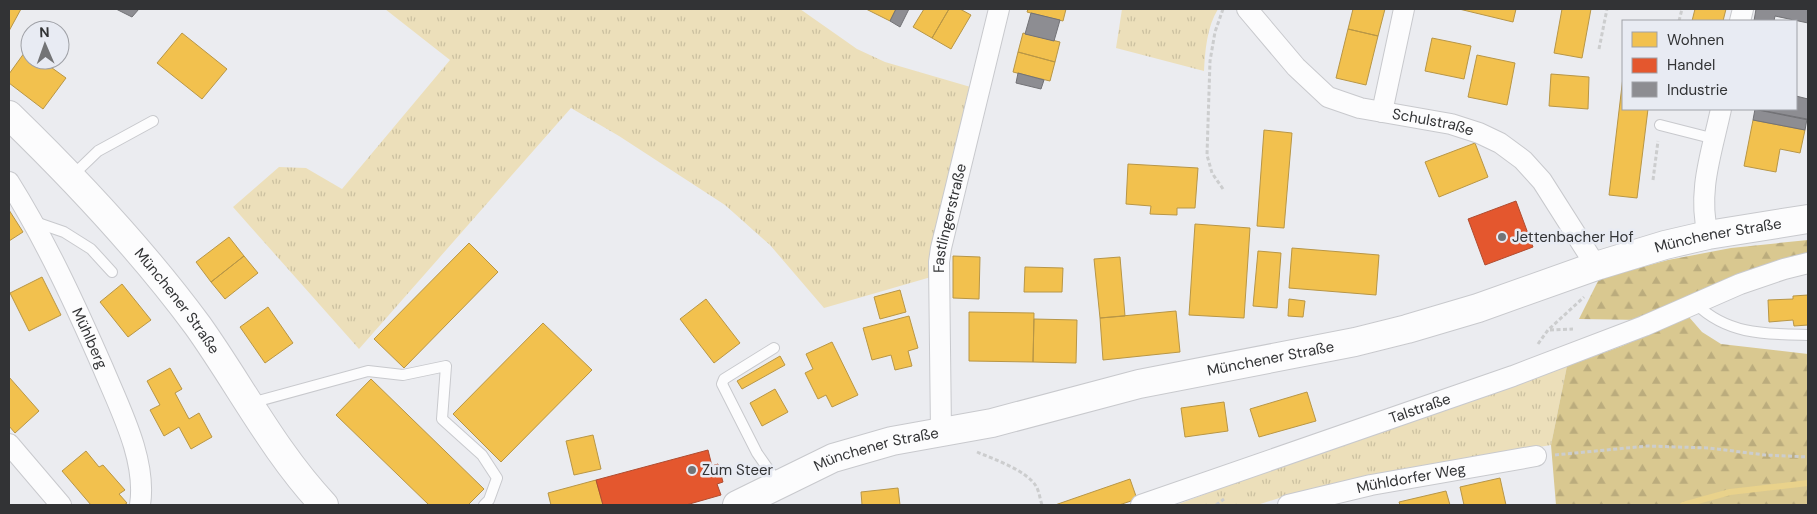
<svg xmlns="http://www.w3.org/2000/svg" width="1817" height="514" viewBox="0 0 1817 514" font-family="'DM Sans',sans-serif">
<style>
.grass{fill:url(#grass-tufts)}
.forest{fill:url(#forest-firs)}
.homes{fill:#f2c14e;stroke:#b89646}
.shops{fill:#e4572e;stroke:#af4c30}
.industry{fill:#8d8d92;stroke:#727276}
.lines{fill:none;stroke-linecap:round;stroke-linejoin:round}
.stream{stroke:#e9d28b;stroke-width:6}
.lane-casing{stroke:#c8c9cd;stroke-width:12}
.street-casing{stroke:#c8c9cd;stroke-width:22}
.secondary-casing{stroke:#c8c9cd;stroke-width:30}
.path{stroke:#cccdce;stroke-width:3;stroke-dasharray:4 2.5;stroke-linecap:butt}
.lane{stroke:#fcfcfd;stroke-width:10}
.street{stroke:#fcfcfd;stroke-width:20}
.secondary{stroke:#fcfcfd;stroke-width:28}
.poi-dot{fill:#737476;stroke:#e8ebf3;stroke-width:2}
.labels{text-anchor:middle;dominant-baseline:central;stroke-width:5;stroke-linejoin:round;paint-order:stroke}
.street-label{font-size:15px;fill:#323335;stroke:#e8ebf3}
.poi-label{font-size:15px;fill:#323335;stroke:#e8ebf3;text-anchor:start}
</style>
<defs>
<pattern id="grass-tufts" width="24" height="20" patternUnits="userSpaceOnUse" patternTransform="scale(1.25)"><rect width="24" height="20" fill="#ecdfba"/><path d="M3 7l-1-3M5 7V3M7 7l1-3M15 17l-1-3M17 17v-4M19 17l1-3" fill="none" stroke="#cbc0a0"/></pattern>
<pattern id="forest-firs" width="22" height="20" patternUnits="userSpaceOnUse" patternTransform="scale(1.25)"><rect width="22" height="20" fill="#d9c890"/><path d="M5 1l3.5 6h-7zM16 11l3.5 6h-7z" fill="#bbac7d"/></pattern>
</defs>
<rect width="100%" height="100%" fill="#ebecf0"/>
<path class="grass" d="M385,9H800L857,49L885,62L974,88L931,277L824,308L770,245L725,205L619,136L571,108L359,349L233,207L279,167L306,168L342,189L450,60Z
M1122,9H1218C1207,27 1205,50 1204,71L1116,48Z
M1567,366L1551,445L1364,476L1298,492L1257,505H1176L1277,467Z"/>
<path class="forest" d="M1808,240V257L1643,320L1579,319L1599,279L1668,260L1731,248Z
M1689,317L1702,332L1721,344L1808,354V505H1556L1551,445L1567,366L1622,346Z"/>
<path class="homes" d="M9,9H21L9,31Z
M866,9H896L890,21Z
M924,9H949L932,38L913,27Z
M949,9H960L971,15L951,49L932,38Z
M1028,9H1066L1063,21L1027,12Z
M1353,9H1385L1378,36L1348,29Z
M1459,9H1516L1513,22Z
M1562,9H1591L1582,58L1554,53Z
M1695,9H1726L1723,21H1692Z
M1348,29L1378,36L1366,85L1336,78Z
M182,33L227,69L202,99L157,63Z
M1023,33L1060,42L1055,62L1018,52Z
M1432,38L1471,46L1464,79L1425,71Z
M27,49L30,51V60H41L66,78L43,109L9,83V74Z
M1018,52L1055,62L1050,81L1013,72Z
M1477,55L1515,63L1507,105L1468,97Z
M1551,74L1589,77L1588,109L1549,106Z
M1623,77V109H1648L1637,198L1609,195Z
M1753,120L1805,130L1800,153L1780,149L1776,172L1744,166Z
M1264,130L1292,133L1284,228L1257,226Z
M1475,143L1488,177L1439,197L1425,162Z
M1128,164L1198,168L1195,208H1177V215L1150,214L1151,206L1126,204Z
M9,210L23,232L9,241Z
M1195,224L1250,228L1244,318L1189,315Z
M229,237L244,256L211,282L196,262Z
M469,243L498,272L404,368L374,339Z
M1292,248L1379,255L1376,295L1289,288Z
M1258,251L1281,253L1277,308L1253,306Z
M244,256L258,273L225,299L211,282Z
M953,256L980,257L979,299L953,298Z
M1120,257L1125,316L1100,318L1094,259Z
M1025,267L1063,268L1062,292H1024Z
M42,277L61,315L29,331L10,293Z
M122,284L151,320L128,337L100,302Z
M900,290L906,312L880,319L874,297Z
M1808,295V325L1794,326L1793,320L1769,322L1768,300L1793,299V296Z
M706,299L740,343L714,363L680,319Z
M1289,299L1305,301L1303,317L1288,316Z
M268,307L293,343L265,363L240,327Z
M1176,311L1180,352L1103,360L1100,318Z
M969,312L1034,313L1033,362L969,361Z
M909,316L918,348L908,351L912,366L895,370L891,355L872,360L863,328Z
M1034,319L1077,320L1076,363L1033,362Z
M543,323L592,370L501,462L453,414Z
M832,342L858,395L832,407L826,395L818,399L805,373L813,369L806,354Z
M780,356L785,365L742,389L737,381Z
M170,368L182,389L175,393L189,419L199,413L212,437L191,449L179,427L164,436L150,410L160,405L147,381Z
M9,377L39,411L15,433L9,426Z
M371,379L484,489L468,505H429L336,415Z
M775,389L788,412L762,426L750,403Z
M1307,392L1316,421L1259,437L1250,409Z
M1224,402L1228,431L1185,437L1181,408Z
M593,435L601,469L574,475L566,441Z
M86,451L99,467L103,465L125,490L119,494L127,503L124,505H91L62,471Z
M1500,478L1506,505H1464L1460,487Z
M1130,479L1137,499L1119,505H1055Z
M596,480L603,505H551L548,493Z
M898,488L900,505H862L861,492Z
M1446,491L1450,505H1400L1399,502Z"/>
<path class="shops" d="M1516,201L1533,247L1485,265L1468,219Z
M708,450L712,466L718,464L723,482L717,484L721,495L686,505H603L596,480Z"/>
<path class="industry" d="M116,9H139L132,17Z
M896,9H909L900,27L890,21Z
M1756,9H1808V23L1775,16L1774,21H1754Z
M1031,13L1060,20L1054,41L1025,34Z
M1018,73L1044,80L1041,89L1016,83Z
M1796,96L1808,99V120L1753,109H1796Z
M1755,109L1807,119L1805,130L1753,120Z"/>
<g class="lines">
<path class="stream" d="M1683,505L1730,492L1808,483"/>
<g class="lane-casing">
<path id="lane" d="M1660,125L1715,139
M71,177L98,151L153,121
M35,222L64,232L91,249L112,272
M1696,304C1728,335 1766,334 1808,335
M774,348L724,379L722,384L757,453L778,483
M251,403L368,371L403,375L446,366L442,419L482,455L497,478L489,500L484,505"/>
</g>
<g class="street-casing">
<g id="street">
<path id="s1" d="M1247,9L1296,67L1328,97L1360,108L1451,124L1479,133L1500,143L1523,160L1542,181L1596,266"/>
<path d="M1740,21L1743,9"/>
<path d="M1382,112L1404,9"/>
<path id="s2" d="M9,182C46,241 75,304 103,368C120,409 147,460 140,505"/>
<path d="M1708,235C1697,191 1712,152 1721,109"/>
<path id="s3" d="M941,433L939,262L941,248L999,9"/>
<path d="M9,444L61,505"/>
<path id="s4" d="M1141,505L1513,376L1644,326L1740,284L1784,269L1808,263"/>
<path id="s5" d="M1288,505L1371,485L1536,456"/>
</g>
</g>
<g class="secondary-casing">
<g id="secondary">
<path id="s6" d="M9,115C76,180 142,250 198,326C240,385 274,452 324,505"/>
<path id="s7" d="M737,505L833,458L892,441L992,423L1139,384L1355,342L1407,329L1478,308L1596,266L1665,245L1708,235L1808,219"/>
</g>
</g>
<path class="path" d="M1679,21L1682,9
M1599,49L1607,9
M1653,180L1658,141
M1223,189L1212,173L1207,155L1210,61L1215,32L1223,9
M1550,330L1573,329
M1538,344L1548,330L1584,297
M977,452C993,459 1026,470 1036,486C1039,491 1040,499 1042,505
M1555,455L1647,446L1709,448L1765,455L1808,457
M1216,505L1224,499"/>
<use href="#lane" class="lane"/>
<use href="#street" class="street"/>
<use href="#secondary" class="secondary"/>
</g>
<g class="poi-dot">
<circle cx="1502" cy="237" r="5"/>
<circle cx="692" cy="470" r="5"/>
</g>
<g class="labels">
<g class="street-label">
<text stroke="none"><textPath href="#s1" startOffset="228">Schulstraße</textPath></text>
<text stroke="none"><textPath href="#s3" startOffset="216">Fastlingerstraße</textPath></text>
<text stroke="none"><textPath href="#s7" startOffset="1021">Münchener Straße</textPath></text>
<text stroke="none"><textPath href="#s6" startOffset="251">Münchener Straße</textPath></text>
<text stroke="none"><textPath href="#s2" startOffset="176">Mühlberg</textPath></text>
<text stroke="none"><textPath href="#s7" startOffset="556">Münchener Straße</textPath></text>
<text stroke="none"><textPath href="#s4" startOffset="295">Talstraße</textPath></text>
<text stroke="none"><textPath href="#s7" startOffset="151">Münchener Straße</textPath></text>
<text stroke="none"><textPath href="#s5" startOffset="126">Mühldorfer Weg</textPath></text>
</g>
<g class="poi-label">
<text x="1512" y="237">Jettenbacher Hof</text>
<text x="702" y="470">Zum Steer</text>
</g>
</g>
<rect width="1817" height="514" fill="none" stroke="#323335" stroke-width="20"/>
<rect x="1622" y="20" width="175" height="90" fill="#e8ebf3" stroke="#9fa1a7"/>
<rect x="1632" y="32" width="25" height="15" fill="#f2c14e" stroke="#9fa1a7"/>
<text x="1667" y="45" font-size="15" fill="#323335">Wohnen</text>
<rect x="1632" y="58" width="25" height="15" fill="#e4572e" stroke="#9fa1a7"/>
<text x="1667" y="70" font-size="15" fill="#323335">Handel</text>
<rect x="1632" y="82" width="25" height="15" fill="#8d8d92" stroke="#9fa1a7"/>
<text x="1667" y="95" font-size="15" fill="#323335">Industrie</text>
<g transform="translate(45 45) rotate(358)"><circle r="24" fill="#e8ebf3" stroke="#9fa1a7"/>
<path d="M0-4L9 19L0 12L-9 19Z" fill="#737476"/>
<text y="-8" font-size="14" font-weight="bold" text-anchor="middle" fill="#323335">N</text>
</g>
</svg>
